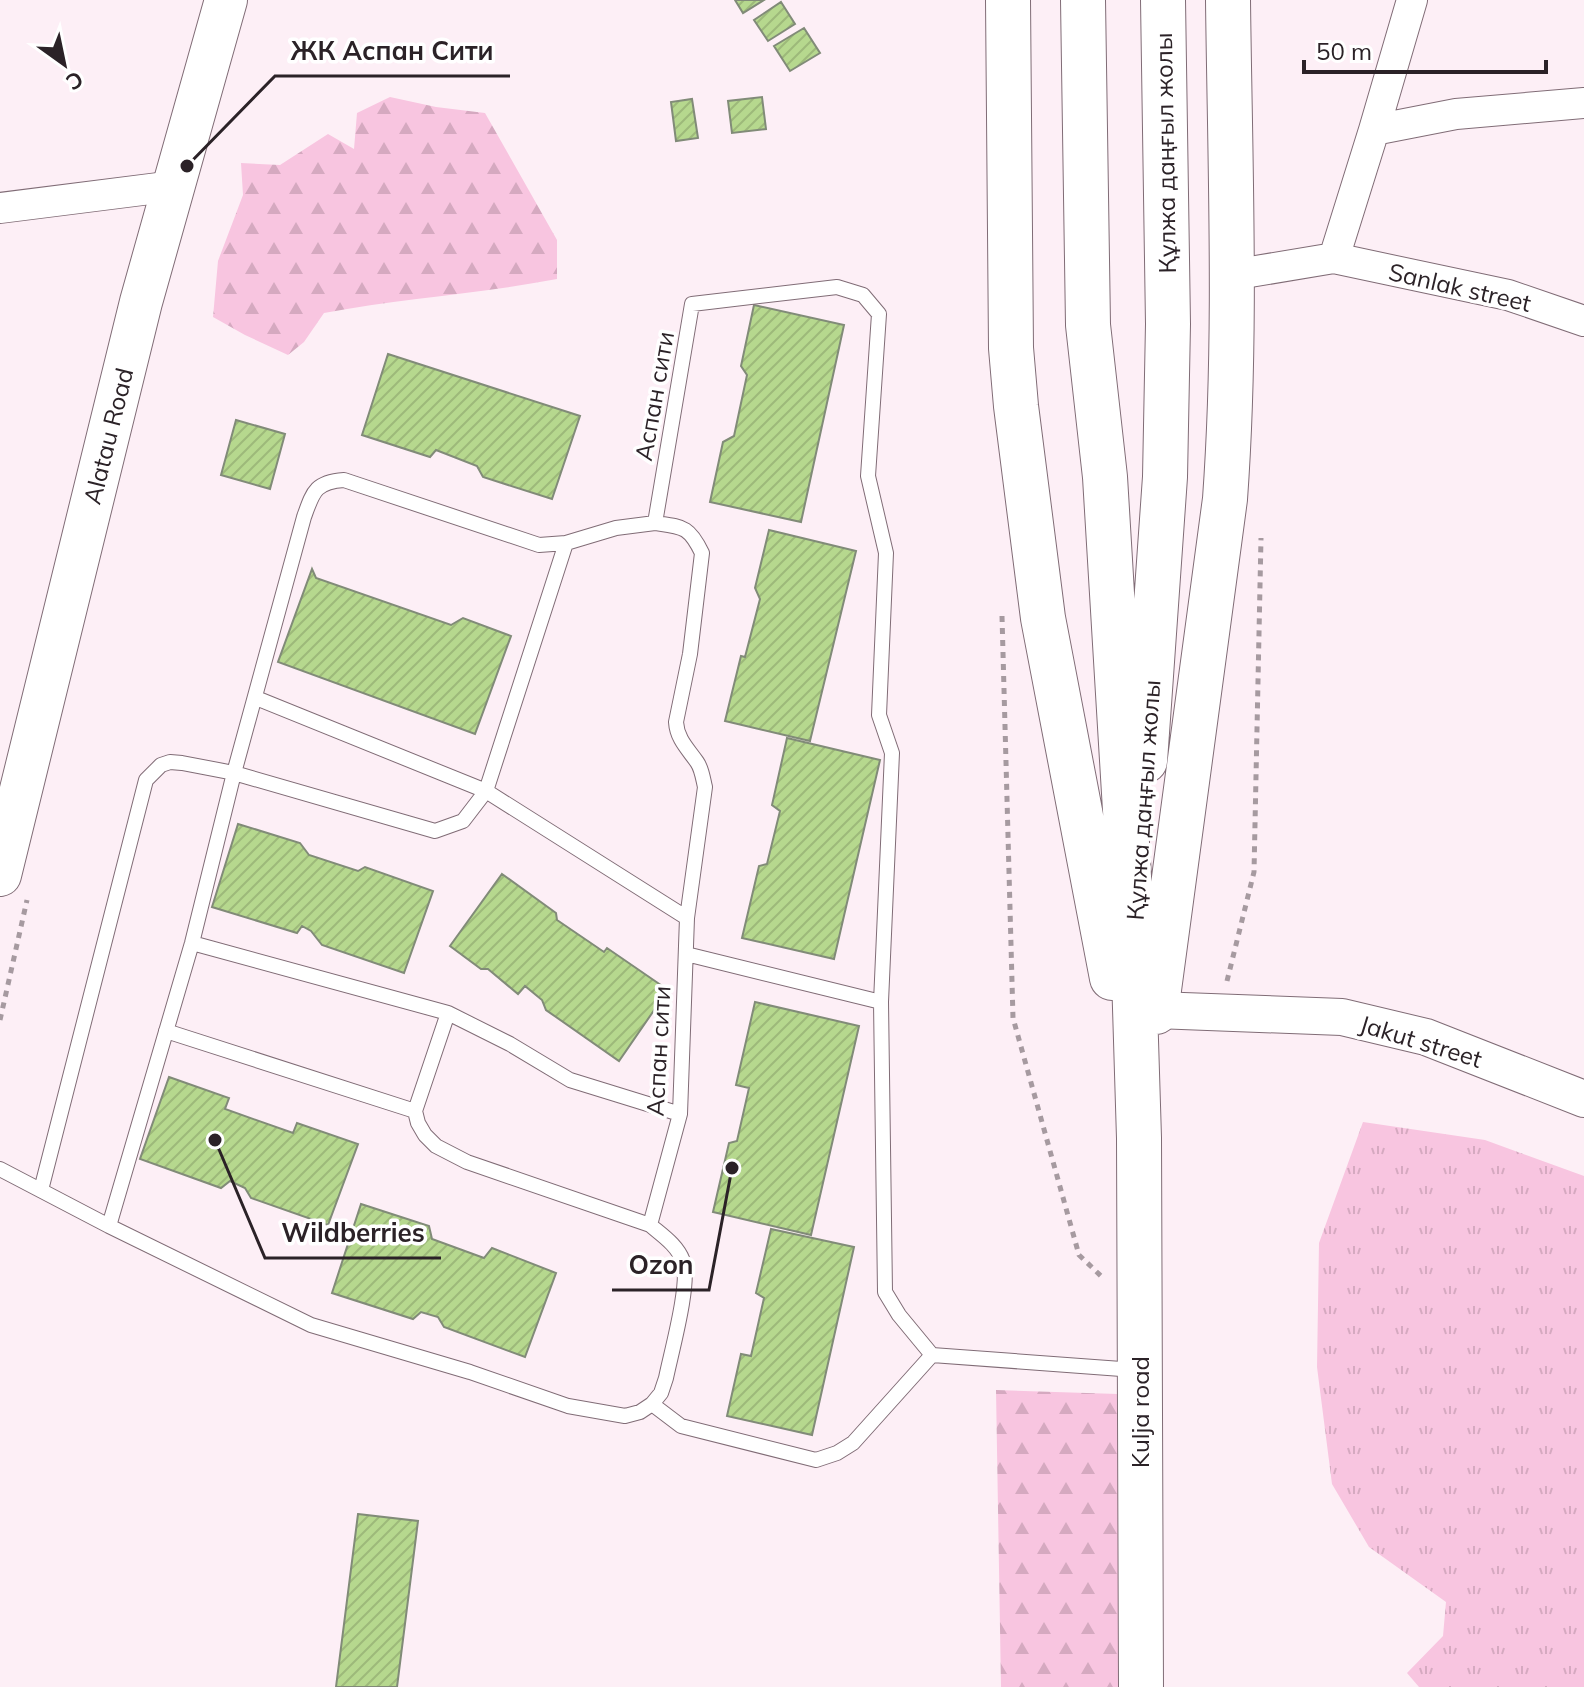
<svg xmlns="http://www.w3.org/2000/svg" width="1584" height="1687" viewBox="0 0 1584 1687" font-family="Mulish,sans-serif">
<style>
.grass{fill:url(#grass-tufts)}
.forest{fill:url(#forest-firs)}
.building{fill:url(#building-hatch);stroke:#818b78;stroke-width:2}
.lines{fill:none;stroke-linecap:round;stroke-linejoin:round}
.service-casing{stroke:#806c76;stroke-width:16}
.minor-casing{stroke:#806c76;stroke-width:32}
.tertiary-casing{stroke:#806c76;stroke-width:38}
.secondary-casing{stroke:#806c76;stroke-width:44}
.primary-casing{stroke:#806c76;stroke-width:46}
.path{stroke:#a69aa0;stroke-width:5;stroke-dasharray:6 6;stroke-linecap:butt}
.service{stroke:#fff;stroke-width:14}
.minor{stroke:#fff;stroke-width:30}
.tertiary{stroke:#fff;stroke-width:36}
.secondary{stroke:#fff;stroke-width:42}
.primary{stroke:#fff;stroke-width:44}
.labels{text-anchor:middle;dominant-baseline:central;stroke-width:7;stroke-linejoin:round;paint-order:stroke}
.street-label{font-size:24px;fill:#2b2227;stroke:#fff}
.leader{fill:none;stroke:#2b2227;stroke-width:3}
.callout-dot{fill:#2b2227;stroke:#fff;stroke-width:3}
.callout-label{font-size:26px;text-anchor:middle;font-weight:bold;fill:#2b2227;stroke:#fff;stroke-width:7;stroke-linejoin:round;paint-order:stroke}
</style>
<defs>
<pattern id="grass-tufts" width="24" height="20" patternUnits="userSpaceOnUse" patternTransform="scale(2)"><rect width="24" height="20" fill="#f8c5e0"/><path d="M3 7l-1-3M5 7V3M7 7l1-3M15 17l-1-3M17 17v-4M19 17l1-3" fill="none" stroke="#d5a9c0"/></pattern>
<pattern id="forest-firs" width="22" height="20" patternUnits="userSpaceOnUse" patternTransform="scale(2)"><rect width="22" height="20" fill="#f8c5e0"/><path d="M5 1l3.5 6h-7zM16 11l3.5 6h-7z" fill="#d5a9c0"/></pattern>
<pattern id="building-hatch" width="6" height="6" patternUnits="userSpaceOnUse" patternTransform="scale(2)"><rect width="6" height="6" fill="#b6d88e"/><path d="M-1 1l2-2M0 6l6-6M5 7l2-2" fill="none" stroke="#9db97a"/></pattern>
</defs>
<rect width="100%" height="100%" fill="#fdeff6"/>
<path class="grass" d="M1363,1122L1485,1140L1584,1176V1687H1419L1407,1673L1443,1636L1446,1602L1369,1547L1332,1484L1317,1367L1319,1243Z"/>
<path class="forest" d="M390,97L436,107L485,113L557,240V279C479,294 401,298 324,313L304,342L288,355L245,335L213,317L218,261L243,195L241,163L280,165L328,134L354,149L357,113Z
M996,1390L1118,1394L1125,1687H1001Z"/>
<path class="building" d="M735,0H764L743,13Z
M781,2L795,24L768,41L754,20Z
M804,28L820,53L790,71L774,46Z
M762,97L766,129L732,133L728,101Z
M692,99L698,138L676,141L671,102Z
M754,305L844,325L801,522L710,502L723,442L734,436L747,375L741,366Z
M388,354L580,416L552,499L483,477L477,466L436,450L430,457L362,435Z
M236,420L285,434L270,489L221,475Z
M769,530L856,551L810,741L725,721L741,656L745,657L760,599L755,588Z
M312,569L316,578L451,625L463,618L511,636L475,734L278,662Z
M787,738L880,760L834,959L742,938L759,866L767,864L780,811L772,805Z
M238,824L300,843L309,855L358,871L365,867L433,891L404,973L322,945L311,931L302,926L297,933L212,907Z
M502,874L556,913L557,920L604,952L607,948L668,990L619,1061L546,1010L542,1000L525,986L518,994L488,969H481L450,946Z
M755,1002L859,1026L811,1235L713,1212L729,1143L737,1141L749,1088L736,1085Z
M169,1077L229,1098L225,1109L293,1133L297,1123L358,1144L328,1225L251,1198L245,1188L230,1181L221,1188L140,1159Z
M361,1204L429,1226L432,1239L484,1258L492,1248L556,1273L525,1357L444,1327L438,1317L421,1312L413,1319L332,1293Z
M771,1229L854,1247L812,1435L727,1416L741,1354L751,1356L764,1298L756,1293Z
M358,1514L418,1521L397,1687H336Z"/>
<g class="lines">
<g class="service-casing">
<path id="service" d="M256,698L486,791L566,543
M192,943L448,1013L415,1111L418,1123L425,1135L436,1146L467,1162L650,1225
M686,954L881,1002L885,1292L899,1315L932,1355
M448,1013L510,1044L570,1080L680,1114
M166,1031L415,1111
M0,1169L109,1226L311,1325L470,1372L568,1406L625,1416L640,1412L652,1404L661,1393L666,1378C671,1353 691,1282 683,1261C677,1245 663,1236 650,1225L680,1114L687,918L705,787C703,779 702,769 697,762C688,749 677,739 676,722L690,654L702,553C689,526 683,527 655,523L692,304L837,287L863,295L879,314L868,476L886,553L879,715L892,753L881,1002
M41,1190L146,780L161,765L170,762L182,763L234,773L435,831L463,821L486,791L687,918
M109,1226L192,943L234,773L304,517C313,492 315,482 344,480L539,545L566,543L616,528L655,523
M652,1404L681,1426L816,1460L837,1453L853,1443L932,1355L1135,1370"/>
</g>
<g class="minor-casing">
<path id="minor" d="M1374,130L1412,0
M0,208L174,186
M1334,258L1374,130L1456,114L1584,103
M1232,275L1334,258L1508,295L1584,321"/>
</g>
<g class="tertiary-casing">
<path id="tertiary" d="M1156,1010L1342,1017L1426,1037L1584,1099"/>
</g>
<g class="secondary-casing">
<path id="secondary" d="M0,875L141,302L226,0"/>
</g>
<g class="primary-casing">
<path id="primary" d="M1008,0L1011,348L1016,406L1043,618L1112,978
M1083,0L1088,325L1105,477L1133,943L1139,1138L1141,1687
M1145,761L1165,477L1168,324L1163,0
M1156,1012L1225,499C1237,333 1230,167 1228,0"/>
</g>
<path class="path" d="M1002,616L1013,1018L1079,1255L1101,1276
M1227,981L1254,872L1261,538
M0,1020L27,900"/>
<use href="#service" class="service"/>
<use href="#minor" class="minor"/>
<use href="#tertiary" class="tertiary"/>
<use href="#secondary" class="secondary"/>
<use href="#primary" class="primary"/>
</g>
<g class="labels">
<g class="street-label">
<text transform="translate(1165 153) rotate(-91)">Құлжа даңғыл жолы</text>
<text transform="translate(1460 287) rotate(13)">Sanlak street</text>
<text transform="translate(654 396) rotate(-80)">Аспан сити</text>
<text transform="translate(108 436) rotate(-76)">Alatau Road</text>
<text transform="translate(1143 800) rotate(-86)">Құлжа даңғыл жолы</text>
<text transform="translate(1421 1041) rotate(17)">Jakut street</text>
<text transform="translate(658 1051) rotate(-87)">Аспан сити</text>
<text transform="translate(1140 1412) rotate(-90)">Kulja road</text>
</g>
</g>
<path class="leader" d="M187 166L275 76H510M215 1140L265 1258H441M732 1168L709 1290H612"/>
<g class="callout-dot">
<circle cx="187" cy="166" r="8"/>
<circle cx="215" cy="1140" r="8"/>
<circle cx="732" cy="1168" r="8"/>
</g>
<g class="callout-label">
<text x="392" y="60">ЖК Аспан Сити</text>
<text x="353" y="1242">Wildberries</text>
<text x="661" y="1274">Ozon</text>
</g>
<g transform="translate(64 64) rotate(147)" stroke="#ffffff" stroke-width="6" paint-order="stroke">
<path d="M0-6L14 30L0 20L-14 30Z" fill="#2b2227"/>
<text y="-12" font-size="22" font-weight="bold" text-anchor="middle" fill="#2b2227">С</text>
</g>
<path d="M1304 60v12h242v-12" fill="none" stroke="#2b2227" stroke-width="4"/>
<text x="1316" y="60" font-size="24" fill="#2b2227" stroke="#ffffff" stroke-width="6" paint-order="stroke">50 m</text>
</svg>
